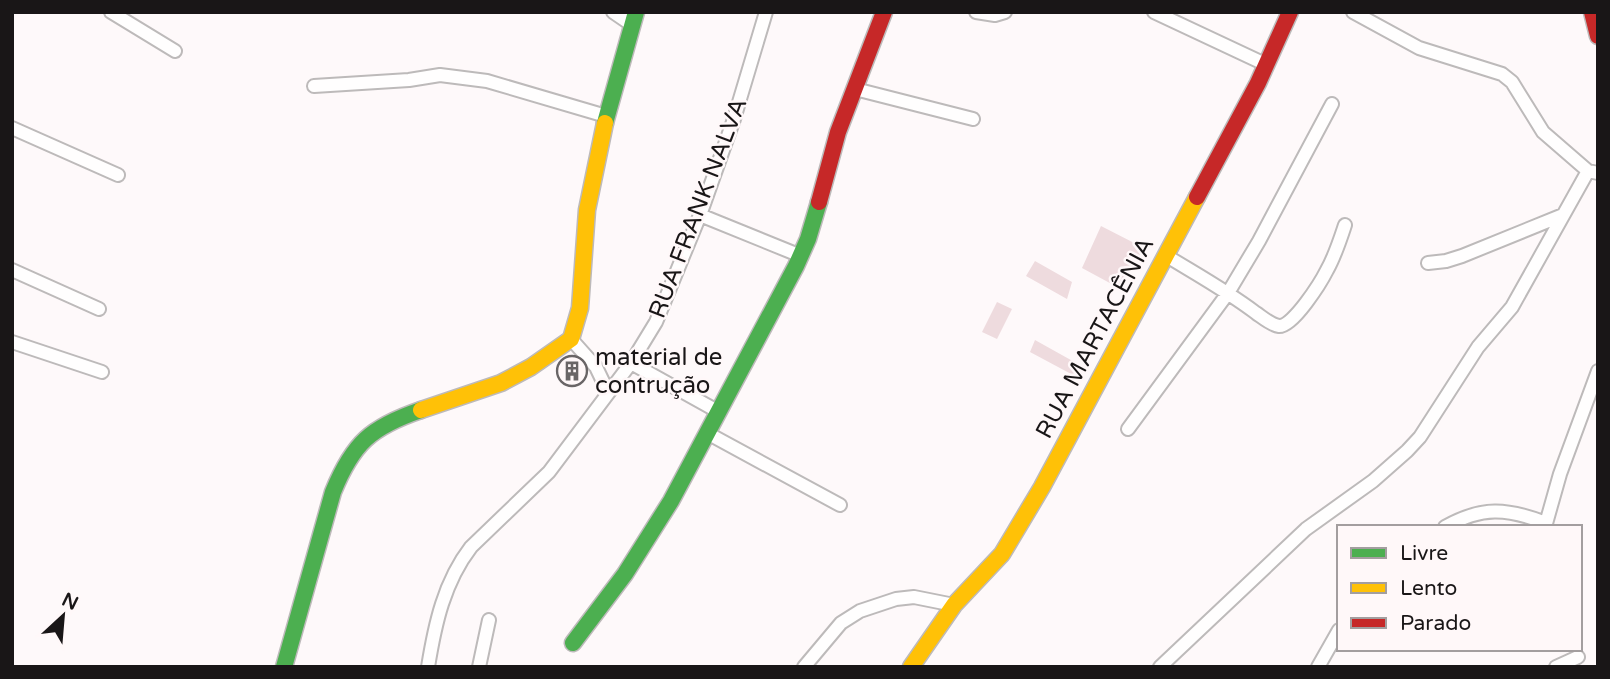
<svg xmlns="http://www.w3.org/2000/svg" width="1610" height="679" viewBox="0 0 1610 679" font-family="'Varela Round',sans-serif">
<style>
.building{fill:#eedbde}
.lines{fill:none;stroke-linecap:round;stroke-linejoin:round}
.street-casing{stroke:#bdbaba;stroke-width:16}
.fast-casing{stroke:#bdbaba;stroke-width:19}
.slow-casing{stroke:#bdbaba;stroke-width:19}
.jam-casing{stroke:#bdbaba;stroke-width:19}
.street{stroke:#fffefe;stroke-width:12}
.fast{stroke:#4caf50;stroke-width:16}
.slow{stroke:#ffc107;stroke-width:16}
.jam{stroke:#c62828;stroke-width:16}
.labels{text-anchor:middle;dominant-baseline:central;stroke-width:5;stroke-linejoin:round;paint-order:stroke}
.street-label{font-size:24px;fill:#191617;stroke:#fff8f9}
.poi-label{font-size:24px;fill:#191617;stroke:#fff8f9;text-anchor:start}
</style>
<rect width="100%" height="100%" fill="#fef9fa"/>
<path class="building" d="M1101,226L1144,248L1119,288L1082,268Z
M1035,261L1072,282L1067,299L1026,276Z
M997,302L1012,309L997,339L982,332Z
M1035,340L1078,364L1073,375L1030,352Z
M578,359L585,375L565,383L558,366Z"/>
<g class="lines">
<g class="street-casing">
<path id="street" d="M111,12L175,51
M613,12L632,25
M976,12L995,15L1005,12
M1154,12L1267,65
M1353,12L1419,48L1502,74L1512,82L1543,132L1588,171L1598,173
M314,86L409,80L440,75L487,81L606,116
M855,89L973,119
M12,128L118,175
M700,215L801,256
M1165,255C1196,274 1227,291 1256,313C1262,317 1271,325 1279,326C1293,327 1321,282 1327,270C1335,256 1340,240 1345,225
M1428,263L1446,261L1462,256L1563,215
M12,270L99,309
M571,339L596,367L608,392
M12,342L102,372
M631,363L719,412
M1128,429L1228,293L1259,241L1332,104
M709,434L840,505
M1445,527C1482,506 1507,508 1546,523
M1545,527L1560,474L1598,371
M428,667C435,624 444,582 471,547L549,472L631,363L656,322L700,215L734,119L766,12
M479,667L489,620
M804,667L841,623L860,611L896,599L914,597L954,605
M1160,667L1306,529L1373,481L1407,451L1420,437L1478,347L1512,307L1588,171
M1318,667L1339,630
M1556,667L1578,657"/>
</g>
<g class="fast-casing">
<path id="fast" d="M605,123L636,12
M573,643L625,574L671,501L796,266L808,239L819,202
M284,667L333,492C353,443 371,427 421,410"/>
</g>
<g class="slow-casing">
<path id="slow" d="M421,410L501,383L531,367L571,339L580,308L587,210L605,123
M911,667L954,605L1002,554L1042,487L1197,197"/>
</g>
<g class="jam-casing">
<path id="jam" d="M1592,12L1598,36
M1197,197L1258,83L1290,12
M819,202L838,132L884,12"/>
</g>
<use href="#street" class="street"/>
<use href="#fast" class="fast"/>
<use href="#slow" class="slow"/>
<use href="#jam" class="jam"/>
</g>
<defs>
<g id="building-ring" transform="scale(1.575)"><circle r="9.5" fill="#fff8f9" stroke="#696566" stroke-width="1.5"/><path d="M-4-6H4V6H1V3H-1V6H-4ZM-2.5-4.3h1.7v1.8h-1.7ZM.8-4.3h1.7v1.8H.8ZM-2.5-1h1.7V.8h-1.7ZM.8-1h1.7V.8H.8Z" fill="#696566"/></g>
</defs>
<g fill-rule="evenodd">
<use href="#building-ring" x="572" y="371"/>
</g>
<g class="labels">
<g class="street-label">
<text transform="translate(698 208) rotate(-69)">RUA FRANK NALVA</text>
<text transform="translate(1095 338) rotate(-62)">RUA MARTACÊNIA</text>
</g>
<g class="poi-label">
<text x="595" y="357">material de<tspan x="595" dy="28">contrução</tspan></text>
</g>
</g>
<rect width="1610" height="679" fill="none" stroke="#191617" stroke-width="28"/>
<rect x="1337" y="525" width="245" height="126" fill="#fff8f9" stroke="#a39e9f" stroke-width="2"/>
<rect x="1351" y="548" width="35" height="10" fill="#4caf50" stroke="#a39e9f" stroke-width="2"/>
<text x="1400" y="560" font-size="21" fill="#191617">Livre</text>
<rect x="1351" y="583" width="35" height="10" fill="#ffc107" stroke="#a39e9f" stroke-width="2"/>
<text x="1400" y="595" font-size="21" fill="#191617">Lento</text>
<rect x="1351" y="618" width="35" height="10" fill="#c62828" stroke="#a39e9f" stroke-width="2"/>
<text x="1400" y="630" font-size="21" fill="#191617">Parado</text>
<g transform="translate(63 616) rotate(26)" stroke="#fff8f9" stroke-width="5" paint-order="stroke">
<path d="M0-5L12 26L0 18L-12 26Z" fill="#191617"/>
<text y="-10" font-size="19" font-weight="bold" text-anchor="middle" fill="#191617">N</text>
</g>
</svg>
